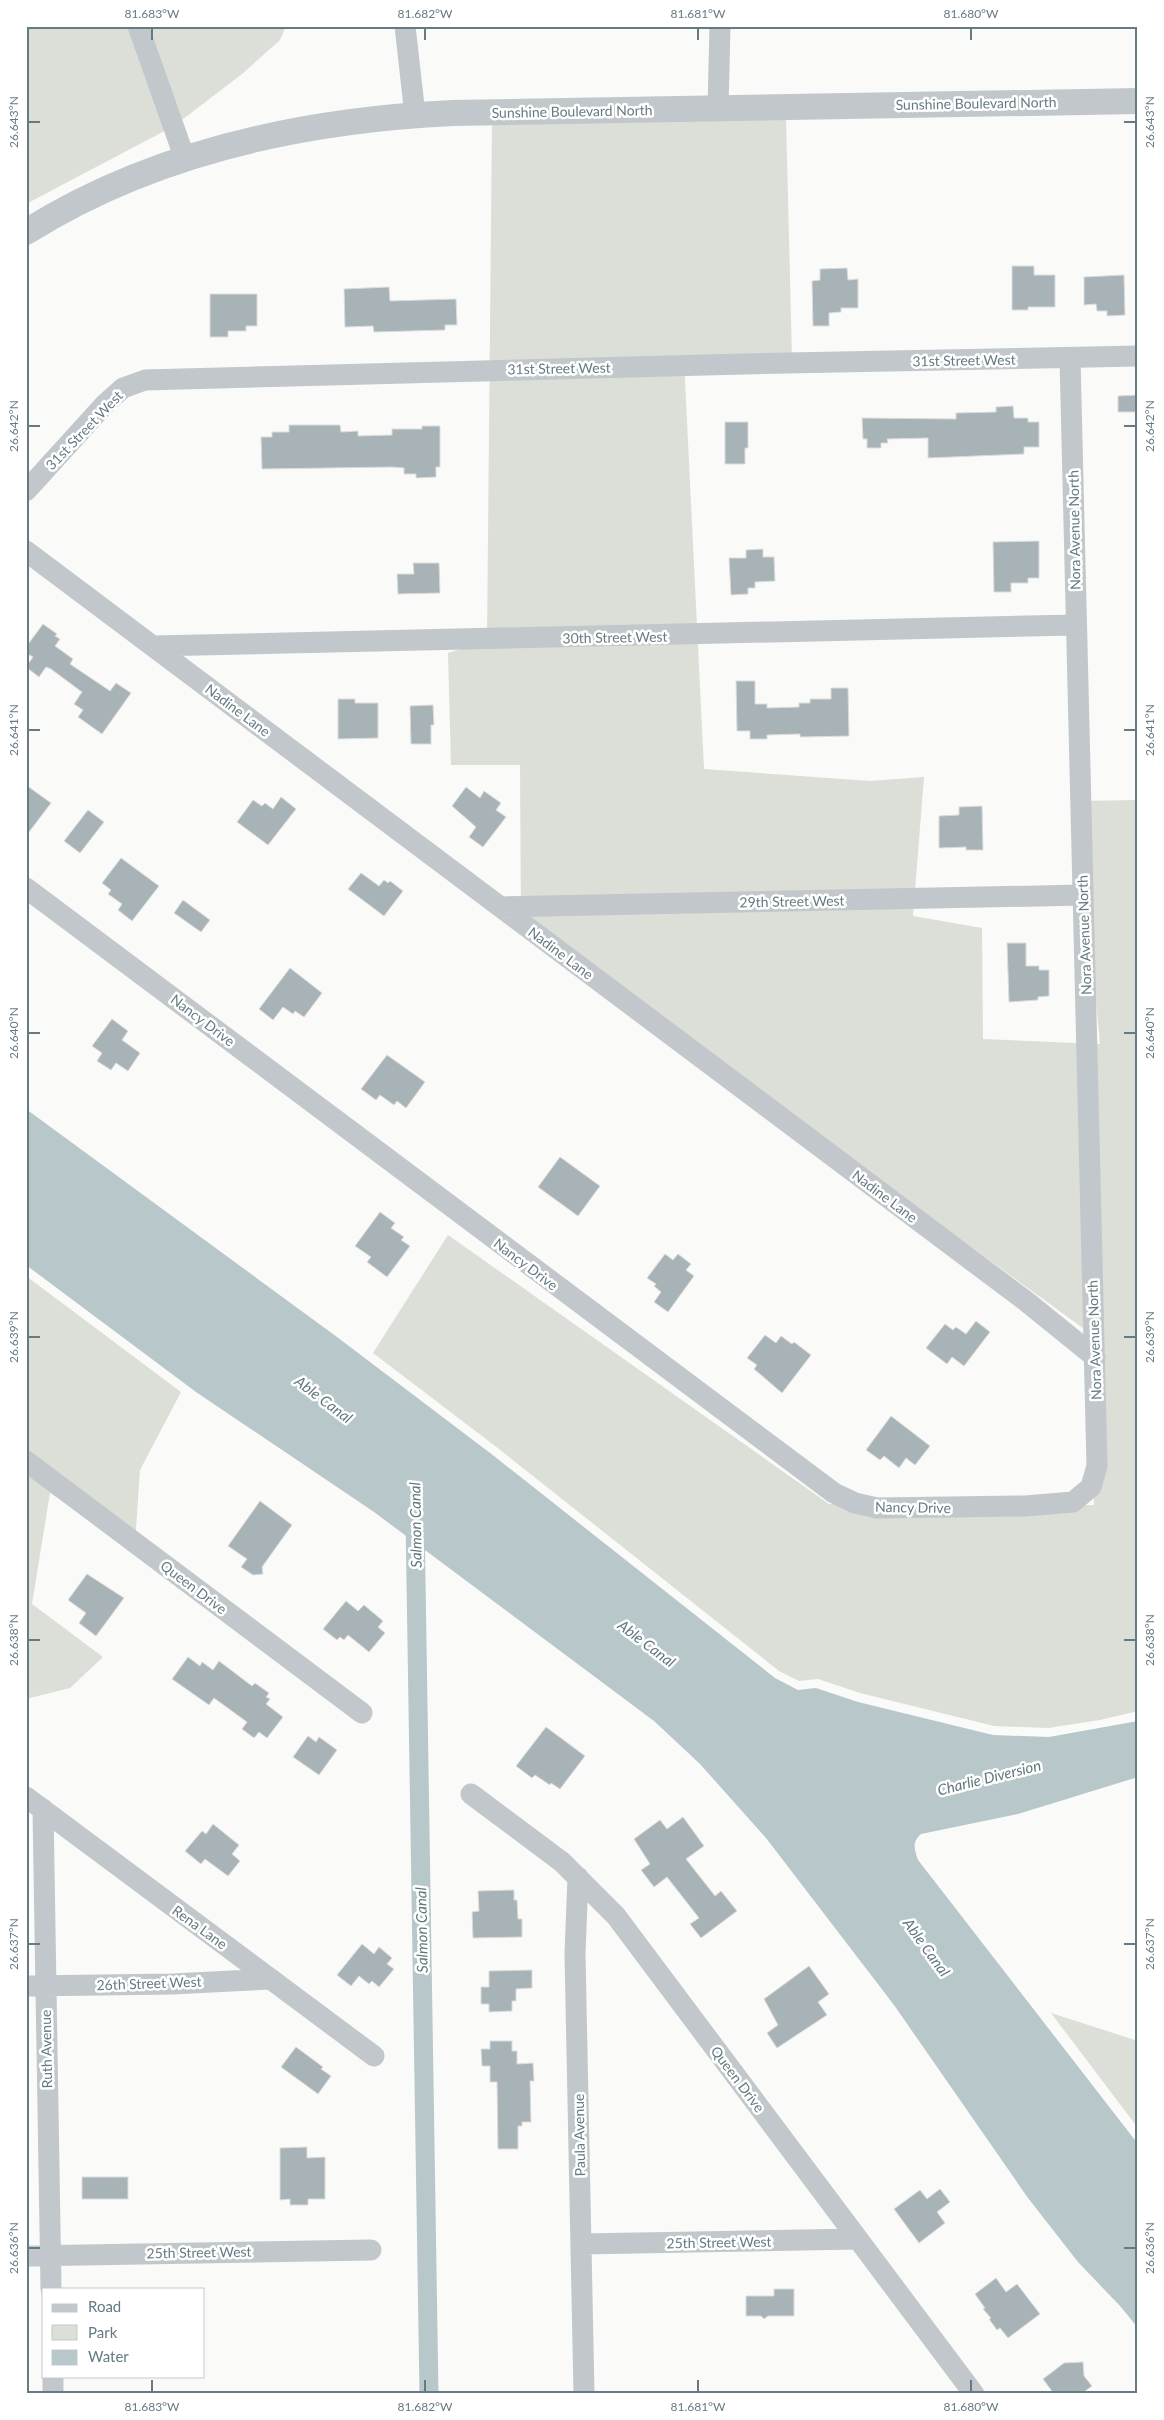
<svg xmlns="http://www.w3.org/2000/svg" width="1164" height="2420" viewBox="0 0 1164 2420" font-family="Lato,sans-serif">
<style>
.green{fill:#dbdfd7}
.water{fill:#b8c7c9}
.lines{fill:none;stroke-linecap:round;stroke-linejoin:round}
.canal{stroke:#b8c7c9;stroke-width:19}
.building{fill:#a8b3b7;stroke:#dcdcda}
.minor{stroke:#c1c7ca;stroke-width:21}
.tertiary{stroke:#c1c7ca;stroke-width:26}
.ticks{fill:none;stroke:#657a83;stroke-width:2}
.labels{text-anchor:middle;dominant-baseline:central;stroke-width:5;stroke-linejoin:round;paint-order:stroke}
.street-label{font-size:14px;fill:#657a83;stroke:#fff}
.water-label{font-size:15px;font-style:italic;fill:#60787c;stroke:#fff}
.neatline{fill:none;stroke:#657a83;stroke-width:2}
.ticks-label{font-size:12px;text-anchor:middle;fill:#657a83}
</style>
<rect width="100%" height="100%" fill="#fafaf8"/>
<path class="green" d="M26,26H286L280,40L242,74L174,126L26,204Z
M786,118L792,359L684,360L704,769L870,781L924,777L913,916L982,928L983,1039L1100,1044L1078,801L1138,800V1711L1100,1720L1048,1728L994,1726L860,1693L818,1679L799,1681L779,1671L499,1449L373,1353L448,1235L829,1504L1094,1505L1087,1331L521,921L520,765H451L448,653L487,641L492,123Z
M26,1276L181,1392L140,1470L135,1544L50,1493L32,1604L103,1657L70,1688L26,1699Z
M1051,2013L1138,2041V2128Z"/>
<path class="water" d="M26,1109L337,1337L494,1456L775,1678L798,1690L816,1688L858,1702L993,1735L1049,1737L1138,1721V1777L1018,1814L921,1834C912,1842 914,1848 918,1860L1138,2144V2328L1121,2307L1078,2262L1028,2198L894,2005L766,1838L700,1764L654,1721L374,1512L196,1392L26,1265Z"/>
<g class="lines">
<path class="canal" d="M415,1518L429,2394"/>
</g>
<path class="building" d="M1012,266H1034V275H1055V307H1028V310H1012Z
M847,268L848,280L858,279V308H841V312L829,313V326H813L812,281L820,280V269Z
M1124,275L1125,315L1107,316V311H1097L1096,304L1084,305V277Z
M389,287L390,301L456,299L457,325H445V330L374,332L373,326L345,327L344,289Z
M210,294H257V326H246V331H228V337H210Z
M1138,395V412H1118V396Z
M1013,406L1014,418H1028V422H1039V447H1024V454L928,458V438L887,439L888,443H881V448H867V439H863L862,418L956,419V413L996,412V407Z
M725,422H748V448H745V464H725Z
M289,425H340L341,432L358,431V436L392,435V429H422V426H440V467H436V477L416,478V474H404V468L392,467L262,469L261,437H272V432H289Z
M1039,541V578H1028V583H1011V592H994L993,542Z
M763,549V557H774L775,581L755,582V588H748V594L731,595L729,558H746V550Z
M413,563H439L440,593L398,594L397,574H414Z
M43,624L57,634L55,636L60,639L55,646L73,659L70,664L110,691L116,683L131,693L102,734L78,717L83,710L74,704L82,692L51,669L46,667L39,677L26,667L33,657L26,653V647Z
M736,681H755V704H767V708L799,707V703H810V699H831V688H848L849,736L800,737V734L767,735V739H750V731H737Z
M338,699H355V703H378V738L338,739Z
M433,705L434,725H431V744H411L410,706Z
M26,785L51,803L26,836Z
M466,787L480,798L484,791L501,803L496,810L506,817L483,847L469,837L476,827L452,806Z
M281,797L296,809L268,845L237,822L253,800L262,806L265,803L273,809Z
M982,806L983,850H966V847L939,848V816L959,815V807Z
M88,810L104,822L80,853L64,841Z
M121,858L159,886L132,921L118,910L122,904L108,894L111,890L102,883Z
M361,873L379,886L384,880L388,883L390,881L403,891L384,916L348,889Z
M183,900L210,920L201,932L174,913Z
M1007,943H1026V966H1039V970H1049V996L1038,997V1000L1009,1002Z
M290,968L322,993L304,1017L295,1011L293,1014L283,1007L273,1020L259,1009Z
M112,1019L128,1031L122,1040L140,1053L128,1071L116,1063L111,1070L97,1061L102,1053L92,1046Z
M387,1055L425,1082L406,1108L397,1101L394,1105L380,1095L376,1100L361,1089Z
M560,1157L600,1186L578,1216L538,1187Z
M380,1212L395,1223L391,1228L404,1237L401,1240L410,1246L387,1277L367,1262L371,1257L355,1246Z
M665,1254L673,1260L678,1254L691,1264L686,1270L694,1276L668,1312L654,1302L661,1292L654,1286L656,1284L647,1278Z
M976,1321L990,1332L964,1366L952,1357L947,1364L926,1348L945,1324L953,1330L956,1327L966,1334Z
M765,1335L776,1343L781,1336L792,1344L794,1342L811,1355L782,1393L754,1369L757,1365L747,1358Z
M891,1416L930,1446L915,1465L906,1458L899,1468L884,1456L880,1460L866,1450Z
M260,1501L292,1525L262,1567L263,1574L253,1575L241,1567L247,1559L228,1546Z
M87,1574L124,1598L96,1636L79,1623L86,1613L68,1600Z
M346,1601L358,1611L364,1605L383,1621L378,1627L385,1633L369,1652L348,1635L344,1640L340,1637L337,1640L323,1629Z
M188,1657L200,1666L202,1662L213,1670L219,1661L252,1686L255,1683L269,1693L266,1697L270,1699L266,1704L283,1717L267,1738L259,1732L254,1738L242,1729L247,1722L214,1698L209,1705L172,1679Z
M546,1727L585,1756L560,1789L551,1783L550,1785L535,1775L532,1778L516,1766Z
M308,1736L316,1742L319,1737L337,1750L319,1775L293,1757Z
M683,1817L704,1846L686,1859L715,1896L721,1891L737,1911L701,1938L690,1924L699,1918L667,1877L654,1887L641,1870L650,1864L634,1839L660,1820L667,1829Z
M213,1824L239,1845L232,1854L240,1861L228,1876L205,1859L201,1864L185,1851L202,1831L206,1834Z
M514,1890V1900H517L518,1919H522V1937L473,1938L472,1912L479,1911L478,1891Z
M362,1944L374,1954L379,1947L392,1958L387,1964L394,1969L379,1987L372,1981L369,1984L359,1976L351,1986L337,1975Z
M809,1966L829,1994L818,2002L827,2015L777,2048L767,2033L778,2025L764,1999Z
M532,1970V1988L516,1989V2001H512V2011L489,2012V2004H481V1987H489V1971Z
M490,2041H512V2051H517V2064L533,2063L534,2081H530L531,2122H522V2126H518V2149H498L497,2082H490V2066H482L481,2049H490Z
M296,2047L323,2067L321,2069L331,2076L318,2094L281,2067Z
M307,2147V2158L325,2157V2199H308V2205H290V2199L280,2200V2148Z
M82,2177H128V2199H82Z
M940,2189L950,2202L937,2212L945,2223L919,2243L894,2209L920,2190L927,2199Z
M996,2278L1006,2292L1017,2284L1040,2314L1008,2338L1000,2328L997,2330L989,2319L991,2318L983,2309L985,2308L975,2294Z
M774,2289H794V2316H768L764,2319L761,2316H746V2296H774Z
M1083,2362L1084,2376L1092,2386L1081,2394H1054L1043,2379L1064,2363Z"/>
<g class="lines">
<path class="minor" d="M138,26L185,159
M405,26L415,115
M718,108L720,26
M26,491L105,404L123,388L145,380L743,364L1138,356
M26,551L1027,1302L1095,1357
M153,646L1076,625
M26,888L834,1493L855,1503L877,1508L1025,1506L1073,1502L1091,1487L1097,1466L1070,358
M501,907L1083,895
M26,1461L362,1713
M471,1794L562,1862L616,1916L974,2394
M26,1797L374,2056
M43,1809L51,2289
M578,1877L575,1954L584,2394
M26,1986L172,1984L271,1979
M581,2244L857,2239
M26,2256L371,2250
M53,2376V2394"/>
<path class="tertiary" d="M26,232C153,152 305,120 453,113L1138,101"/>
</g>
<path class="ticks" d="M152,28V40M425,28V40M698,28V40M971,28V40M28,122H40M1124,122H1136M28,426H40M1124,426H1136M28,730H40M1124,730H1136M28,1033H40M1124,1033H1136M28,1337H40M1124,1337H1136M28,1640H40M1124,1640H1136M28,1944H40M1124,1944H1136M28,2248H40M1124,2248H1136M152,2380V2392M425,2380V2392M698,2380V2392M971,2380V2392"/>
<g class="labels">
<g class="street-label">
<text transform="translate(976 103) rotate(-1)">Sunshine Boulevard North</text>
<text transform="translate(572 111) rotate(-1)">Sunshine Boulevard North</text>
<text transform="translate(964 360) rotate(-1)">31st Street West</text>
<text transform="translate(559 368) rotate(-1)">31st Street West</text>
<text transform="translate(84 430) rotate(-46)">31st Street West</text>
<text transform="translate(1074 530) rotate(-91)">Nora Avenue North</text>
<text transform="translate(615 637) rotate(-1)">30th Street West</text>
<text transform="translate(238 710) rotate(37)">Nadine Lane</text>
<text transform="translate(792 901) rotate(-1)">29th Street West</text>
<text transform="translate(1084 935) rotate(-92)">Nora Avenue North</text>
<text transform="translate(561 953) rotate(37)">Nadine Lane</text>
<text transform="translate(203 1020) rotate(37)">Nancy Drive</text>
<text transform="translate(885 1196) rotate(37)">Nadine Lane</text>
<text transform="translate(526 1264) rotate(37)">Nancy Drive</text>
<text transform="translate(1094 1340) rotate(-92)">Nora Avenue North</text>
<text transform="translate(913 1507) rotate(1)">Nancy Drive</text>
<text transform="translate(194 1587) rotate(37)">Queen Drive</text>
<text transform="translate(200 1927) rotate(36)">Rena Lane</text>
<text transform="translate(149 1983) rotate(-2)">26th Street West</text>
<text transform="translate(46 2049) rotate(-91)">Ruth Avenue</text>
<text transform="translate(738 2079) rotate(53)">Queen Drive</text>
<text transform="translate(579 2135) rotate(-91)">Paula Avenue</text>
<text transform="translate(719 2242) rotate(-1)">25th Street West</text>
<text transform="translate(199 2252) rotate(-1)">25th Street West</text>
</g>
<g class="water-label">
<text transform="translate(324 1399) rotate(37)">Able Canal</text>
<text transform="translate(415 1525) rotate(-91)">Salmon Canal</text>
<text transform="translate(647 1643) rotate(37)">Able Canal</text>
<text transform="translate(989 1777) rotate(-14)">Charlie Diversion</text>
<text transform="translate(421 1930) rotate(-91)">Salmon Canal</text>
<text transform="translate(927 1947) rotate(54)">Able Canal</text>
</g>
</g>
<rect width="1164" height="2420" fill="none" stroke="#ffffff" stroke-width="55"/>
<rect x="42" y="2288" width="162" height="90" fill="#ffffff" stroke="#c1cacd"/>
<rect x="52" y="2304" width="25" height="8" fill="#c1c7ca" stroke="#c1cacd"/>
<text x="88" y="2312" font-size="15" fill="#657a83">Road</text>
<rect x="52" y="2325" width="25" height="15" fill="#dbdfd7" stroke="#c1cacd"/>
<text x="88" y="2338" font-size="15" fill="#657a83">Park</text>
<rect x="52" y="2350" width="25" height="15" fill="#b8c7c9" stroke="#c1cacd"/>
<text x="88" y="2362" font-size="15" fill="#657a83">Water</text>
<rect x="28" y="28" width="1108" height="2364" class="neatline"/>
<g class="ticks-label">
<text x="152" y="18">81.683°W</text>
<text x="425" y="18">81.682°W</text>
<text x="698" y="18">81.681°W</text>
<text x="971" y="18">81.680°W</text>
<text transform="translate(14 122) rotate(-90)" y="4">26.643°N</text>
<text transform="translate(1150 122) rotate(-90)" y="4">26.643°N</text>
<text transform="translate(14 426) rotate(-90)" y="4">26.642°N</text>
<text transform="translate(1150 426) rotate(-90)" y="4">26.642°N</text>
<text transform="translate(14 730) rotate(-90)" y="4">26.641°N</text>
<text transform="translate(1150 730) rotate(-90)" y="4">26.641°N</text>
<text transform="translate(14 1033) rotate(-90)" y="4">26.640°N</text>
<text transform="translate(1150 1033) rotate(-90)" y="4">26.640°N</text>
<text transform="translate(14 1337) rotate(-90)" y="4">26.639°N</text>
<text transform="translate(1150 1337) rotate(-90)" y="4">26.639°N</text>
<text transform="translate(14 1640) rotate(-90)" y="4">26.638°N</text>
<text transform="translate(1150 1640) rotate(-90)" y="4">26.638°N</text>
<text transform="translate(14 1944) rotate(-90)" y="4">26.637°N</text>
<text transform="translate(1150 1944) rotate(-90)" y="4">26.637°N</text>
<text transform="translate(14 2248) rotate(-90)" y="4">26.636°N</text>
<text transform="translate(1150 2248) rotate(-90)" y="4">26.636°N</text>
<text x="152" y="2411">81.683°W</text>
<text x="425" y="2411">81.682°W</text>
<text x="698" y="2411">81.681°W</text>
<text x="971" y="2411">81.680°W</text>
</g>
</svg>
